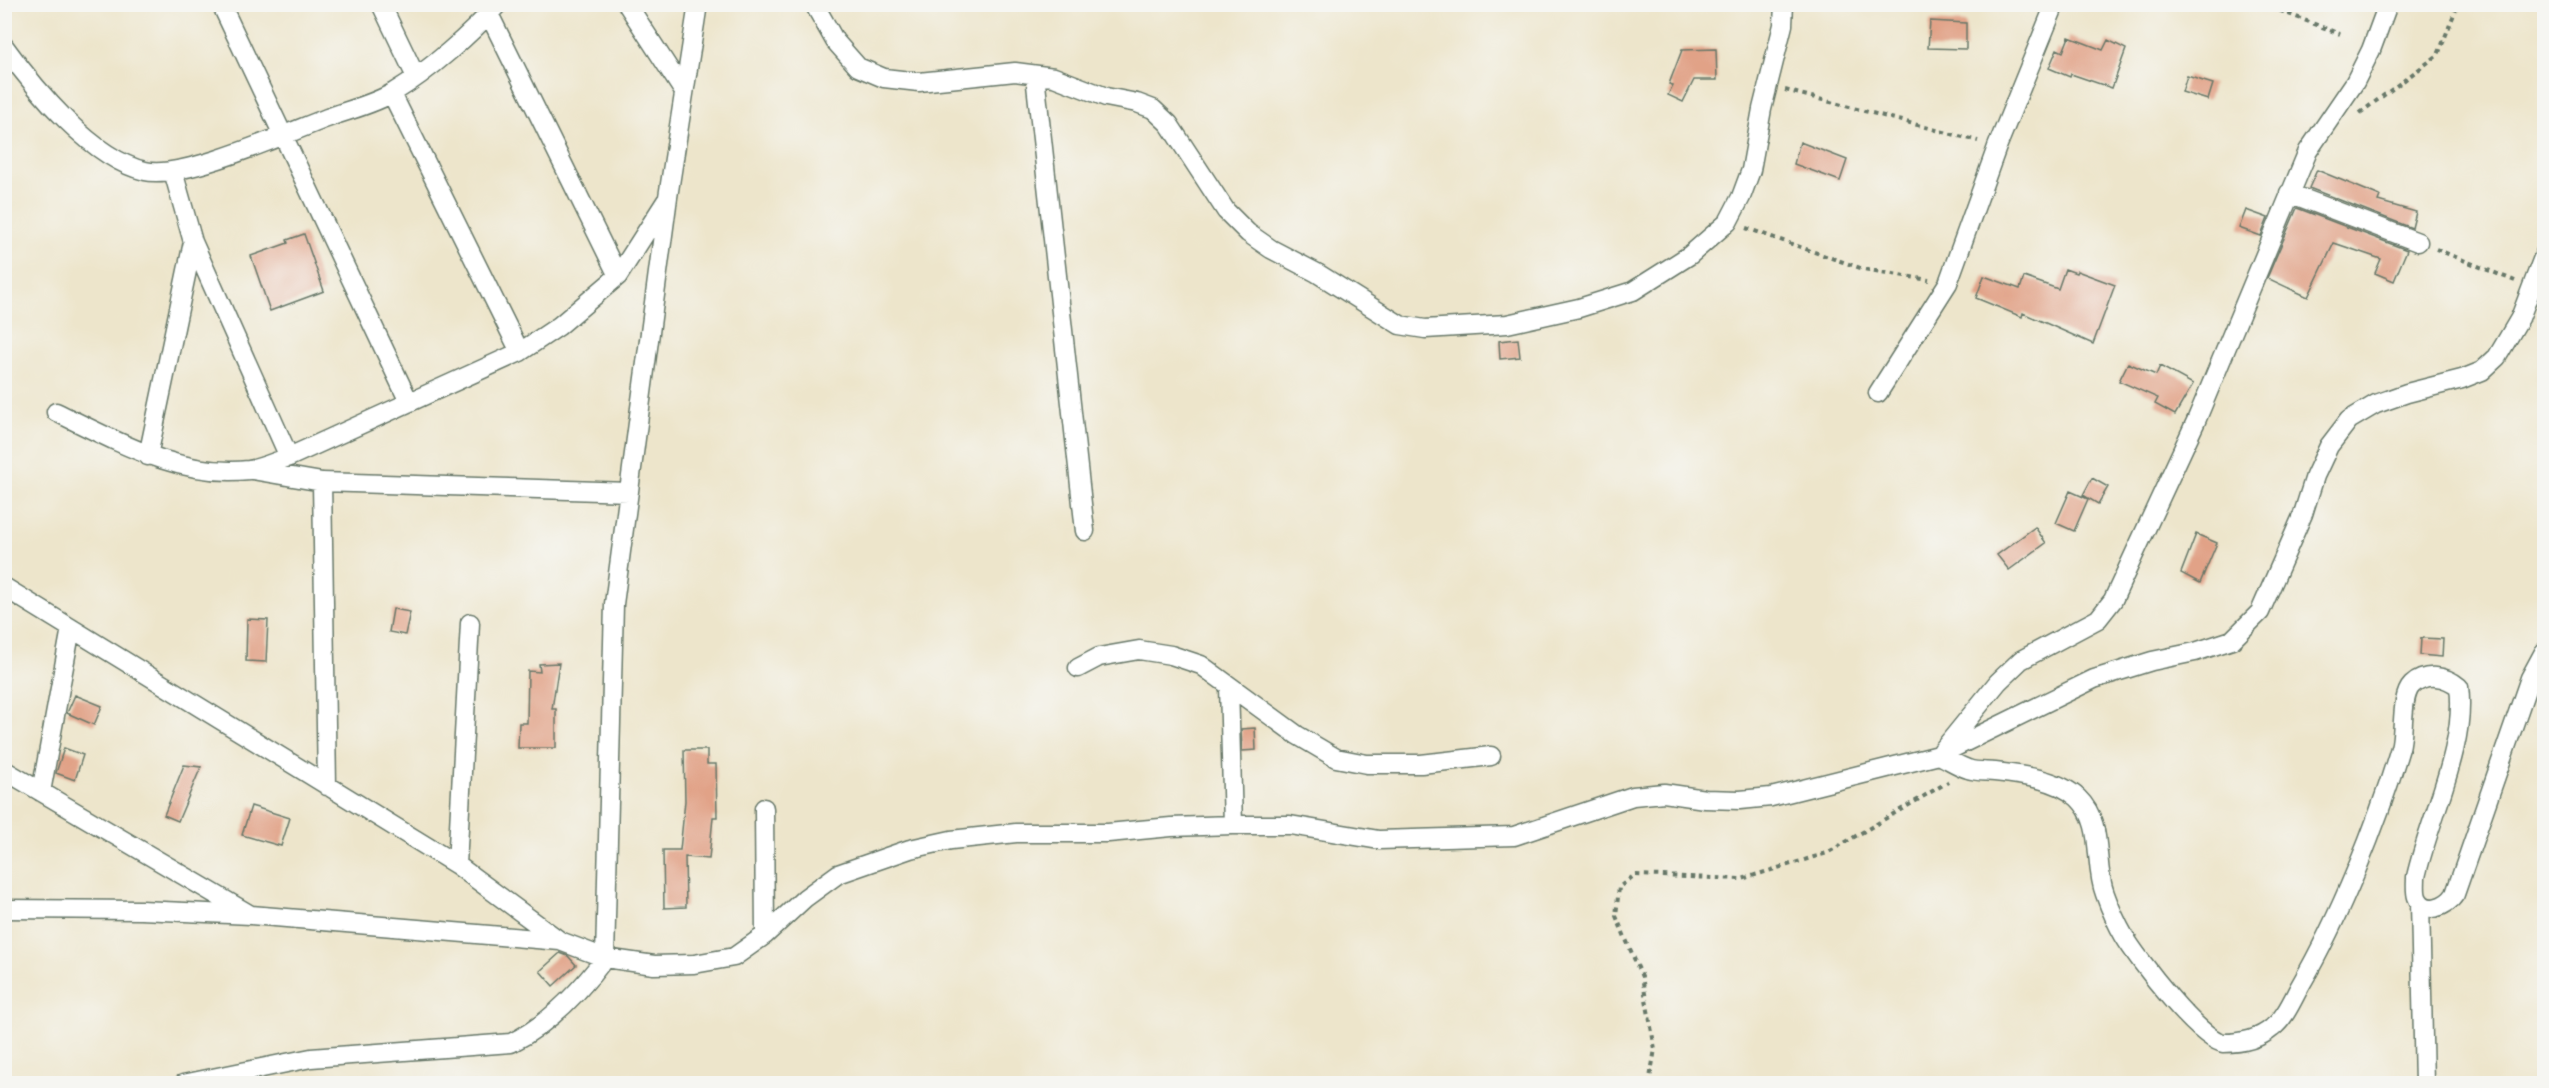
<svg xmlns="http://www.w3.org/2000/svg" width="2549" height="1088" viewBox="0 0 2549 1088" font-family="'Sorts Mill Goudy',serif">
<style>
.building{fill:#e1a287}
.lines{fill:none;stroke-linecap:round;stroke-linejoin:round}
.street-casing{stroke:#677869;stroke-width:21}
.path{stroke:#677869;stroke-width:4;stroke-dasharray:4.5 4.5;stroke-linecap:butt}
.street{stroke:#fff;stroke-width:18}
</style>
<rect width="100%" height="100%" fill="#f6f6f2"/>
<filter id="ink" filterUnits="userSpaceOnUse"><feTurbulence type="fractalNoise" baseFrequency=".0167" numOctaves="2"/><feDisplacementMap in="SourceGraphic" scale="12" xChannelSelector="R" yChannelSelector="G"/><feConvolveMatrix kernelMatrix="1 2 1 2 8 2 1 2 1" color-interpolation-filters="sRGB"/></filter>
<filter id="wash" filterUnits="userSpaceOnUse"><feTurbulence type="fractalNoise" baseFrequency=".008" numOctaves="4" result="noise"/><feDisplacementMap in="SourceGraphic" scale="24" xChannelSelector="R" yChannelSelector="G"/><feGaussianBlur stdDeviation="1.35" result="paint"/><feColorMatrix in="noise" values="0 0 0 0 0 0 0 0 0 0 0 0 0 0 0 0 0 1.4 0 .05"/><feComposite in="paint" operator="in"/></filter>
<g filter="url(#wash)">
<rect width="100%" height="100%" fill="#ede5cb"/>
<g id="blocks">
<path class="building" d="M1930,21L1966,23V49L1928,48Z
M2069,37L2103,50L2108,40L2126,49L2112,88L2071,74L2070,77L2049,68L2057,49L2063,52Z
M1716,49L1717,80H1694L1683,102L1668,95L1673,85L1669,84L1682,50Z
M2187,76L2213,84L2208,100L2182,92Z
M1800,142L1847,160L1840,181L1794,164Z
M2317,170L2380,196L2378,201L2416,212L2412,228L2309,188Z
M2297,208L2407,250L2394,281L2375,273L2381,259L2334,243L2308,297L2267,278Z
M2246,210L2268,218L2261,236L2239,228Z
M304,234L324,291L270,311L251,256L288,243L287,240Z
M2065,269L2076,273L2077,271L2115,285L2093,344L2023,313L2022,317L1976,298L1984,276L2020,289L2024,277L2058,289Z
M1518,339L1520,357L1500,359L1499,341Z
M2128,363L2156,375L2160,366L2193,384L2175,415L2155,404L2158,398L2119,381Z
M2092,478L2108,487L2098,504L2083,495Z
M2070,491L2088,499L2074,531L2056,523Z
M2035,527L2046,543L2009,570L1997,555Z
M2196,534L2217,543L2200,583L2181,573Z
M393,609L410,612L405,635L389,632Z
M247,619L268,620L266,662L246,661Z
M2421,638L2443,639L2442,657L2420,655Z
M559,663L552,709H556V748H518L519,723H527L528,671L540,672L539,664Z
M75,695L102,706L94,725L67,713Z
M1255,728L1256,750L1242,751L1241,729Z
M64,748L83,755L75,780L56,773Z
M684,750H707V764H716L717,817H713L709,859L685,857L686,907L664,908L663,850H680L685,801Z
M184,765L201,767L178,821L164,815Z
M251,806L290,818L281,846L242,835Z
M560,953L568,956L576,965L553,986L540,971Z"/>
</g>
</g>
<g filter="url(#ink)">
<use href="#blocks" fill-opacity="0" stroke="#677869" stroke-width="1.5"/>
<g class="lines">
<g class="street-casing">
<path id="street" d="M221,4L409,402
M381,4L416,77
M627,4L684,92
M814,4L835,41L858,67L884,78L919,82L1015,72L1054,77L1106,97L1137,103L1153,109L1169,124L1226,211L1248,233L1271,249L1317,273L1400,325L1425,329L1507,324L1579,308L1633,291L1690,255L1728,222L1741,197L1751,170L1762,109L1783,25L1784,4
M489,14L618,276
M4,46C35,89 92,159 145,171C183,180 287,133 327,118C348,110 375,104 394,92C429,71 471,34 498,4
M1035,75L1085,531
M392,94L520,352
M173,171L193,242L289,457
M2289,193L2418,242
M1878,393L1948,283L1997,147L2055,4
M56,412C116,441 180,478 249,470C262,468 277,461 289,457L520,352L559,326L618,276L666,201
M148,456L193,242
M252,470L322,482L629,492
M322,482L327,786
M4,587L457,865L560,941
M1078,668L1099,657L1139,650L1171,655L1201,665L1297,735L1336,758L1367,764H1421L1491,756
M1229,686L1233,825
M1942,751L1998,682L2021,660L2098,619L2113,600L2196,421L2308,151L2355,82L2371,50L2388,4
M1939,755C1948,759 1958,766 1968,769C1976,772 1987,771 1995,772C2022,775 2058,779 2078,798C2105,824 2093,863 2105,894C2110,908 2117,924 2124,936C2137,958 2201,1042 2224,1043C2240,1043 2259,1039 2272,1028C2285,1018 2292,1001 2300,986C2340,917 2377,825 2400,748C2405,731 2400,697 2412,685C2426,672 2446,676 2459,687C2467,746 2429,818 2416,877C2416,883 2415,891 2417,897C2424,916 2447,907 2455,894L2530,678L2544,652
M4,770L249,914
M41,792L71,628
M764,808L765,935
M457,865L470,623
M2420,902L2424,1084
M4,909L141,910L251,915L560,941L605,958L654,965L694,964L734,957L765,935L805,898L838,874L910,849L951,840L1016,833H1108L1171,827L1233,825H1290L1379,840L1514,836L1633,796L1664,793L1705,799L1740,800L1771,797L1939,755L2094,679L2152,661L2195,652L2232,640L2260,612L2303,514L2315,476L2329,446L2349,420L2376,404L2407,393L2462,379L2482,371L2497,357L2520,318L2544,255
M183,1084L311,1058L511,1043C548,1025 581,990 605,958L614,604L668,197L698,4"/>
</g>
<path class="path" d="M2263,4L2340,34
M1785,90L1978,141
M2360,113L2438,55L2458,4
M1746,228L1863,269L1929,280
M2436,249L2515,281
M1649,1084L1655,1049L1642,977L1616,916L1619,887L1635,875L1742,879L1827,853L1948,782"/>
<use href="#street" class="street"/>
</g>
</g>
<rect width="2549" height="1088" fill="none" stroke="#f6f6f2" stroke-width="24"/>
</svg>
